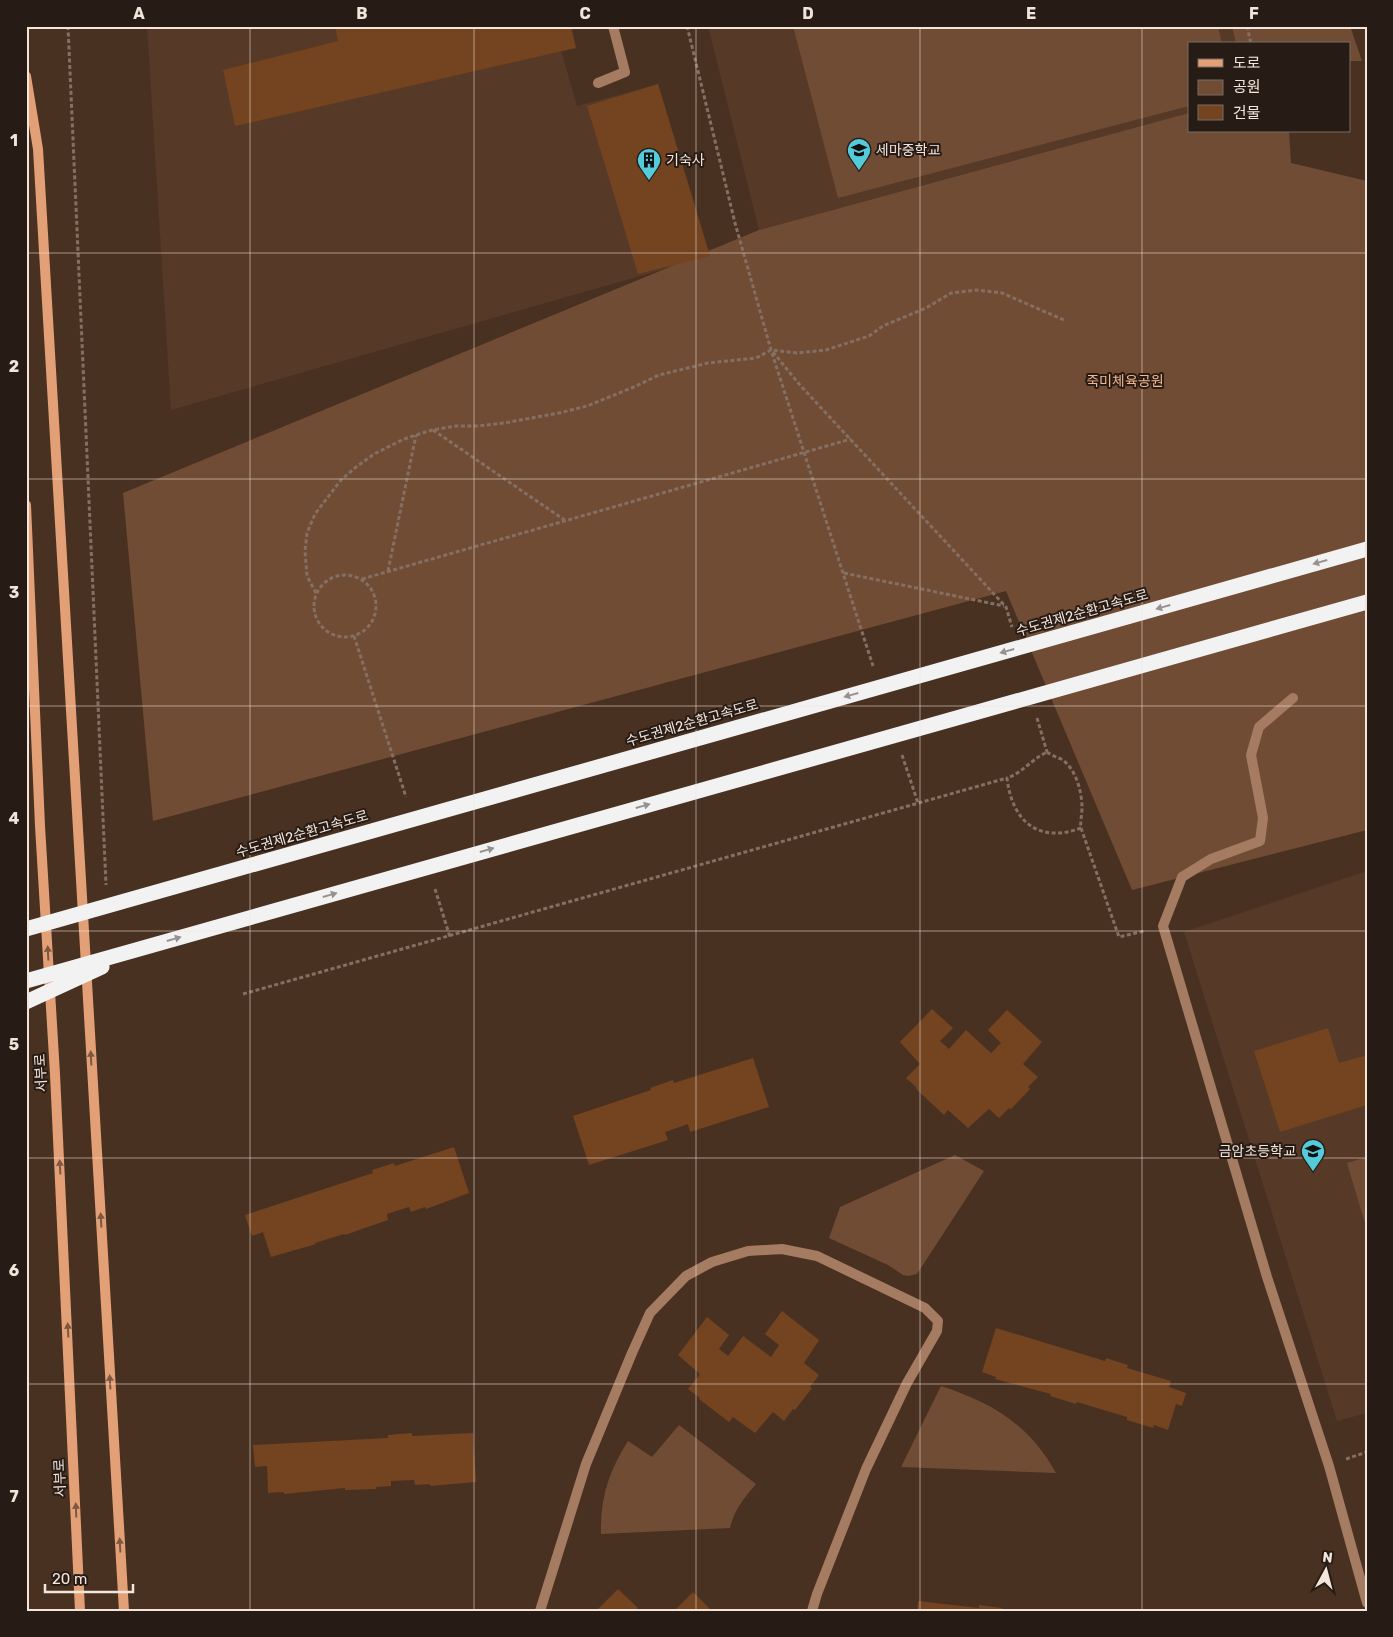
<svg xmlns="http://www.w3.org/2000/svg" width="1393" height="1637" viewBox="0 0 1393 1637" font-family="Rubik,'Noto Sans KR',sans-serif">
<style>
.built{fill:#563926}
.green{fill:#714c34}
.building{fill:#744320}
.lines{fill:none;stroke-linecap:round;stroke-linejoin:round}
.path{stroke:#846f62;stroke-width:3;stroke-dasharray:4 2.5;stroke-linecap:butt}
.service{stroke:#a57b61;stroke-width:10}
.minor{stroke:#a57b61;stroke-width:10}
.secondary{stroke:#e3a076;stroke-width:10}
.motorway-bridge{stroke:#f2f2f2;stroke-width:15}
.oneway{fill:#97928f}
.oneway2{fill:#7c5741}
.grid{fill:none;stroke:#f4e5db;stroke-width:1;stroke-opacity:0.55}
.labels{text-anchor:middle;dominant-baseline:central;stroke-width:4;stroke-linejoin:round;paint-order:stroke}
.poi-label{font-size:14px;fill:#f4e5db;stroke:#271c15;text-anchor:start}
.park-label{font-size:14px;fill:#f5b58d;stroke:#271c15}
.street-label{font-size:14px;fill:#f4e5db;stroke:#271c15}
.neatline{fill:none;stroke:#f4e5db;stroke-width:2}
.grid-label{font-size:16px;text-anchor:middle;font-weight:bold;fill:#f4e5db}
</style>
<rect width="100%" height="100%" fill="#493122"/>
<path class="built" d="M147,26H554L577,106L658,84L710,256L171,410Z
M708,26H1232L1236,44H1189V113L759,230Z
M1367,871V1413L1337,1421L1184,932Z"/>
<path class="green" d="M793,26H1218L1222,44H1189V106L838,198Z
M1232,26H1350L1362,61H1349V44H1236Z
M1189,113V131H1289L1291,163L1367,181V830L1132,890L1006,591L153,821L123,493L759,230Z
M955,1155L984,1171L917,1274L908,1276L903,1275L888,1265L829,1238L840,1207Z
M1367,1157V1230L1347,1163Z
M941,1386C992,1403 1029,1424 1056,1473L901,1467Z
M679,1425L756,1484C744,1498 734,1510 730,1528L601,1534C600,1498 609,1471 628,1441L652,1457Z"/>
<path class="building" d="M335,26H571L576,48L235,126L223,70L338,41Z
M658,84L710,256L638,274L587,106Z
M932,1009L953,1028L940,1041L949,1049L966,1030L991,1053L1001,1043L988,1030L1007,1010L1042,1042L1023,1064L1038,1077L1028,1087L1030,1089L1011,1109L1009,1108L999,1118L989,1109L968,1128L948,1110L944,1115L916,1089L917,1088L906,1078L920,1064L900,1042Z
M1328,1028L1339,1063L1367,1055V1105L1280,1132L1254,1051Z
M753,1058L769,1107L690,1132L688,1124L665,1132L668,1140L589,1165L573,1116L651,1090L650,1088L673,1080L674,1083Z
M454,1147L469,1193L426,1209L425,1207L411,1212L409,1207L387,1214L388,1220L345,1235L344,1234L315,1243L316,1244L271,1257L263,1232L252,1236L245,1215L373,1173L372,1170L394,1163L395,1166Z
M782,1311L819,1340L804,1363L819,1375L810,1387L812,1388L795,1410L793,1409L784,1421L773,1412L755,1433L733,1417L729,1422L699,1399L700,1398L688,1389L700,1374L678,1355L707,1317L729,1335L719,1349L728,1356L743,1336L771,1357L779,1345L765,1334Z
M996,1328L1105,1361L1106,1358L1128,1365L1127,1368L1171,1381L1169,1387L1186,1393L1182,1406L1176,1404L1168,1430L1154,1425L1153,1428L1127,1420V1417L1077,1402L1076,1404L1050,1396L1051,1394L995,1379L996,1377L982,1372Z
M412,1433V1436L473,1433L476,1482L430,1486V1484L415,1485L414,1480L391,1481V1486L376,1487V1489L345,1490V1488L284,1494V1492L268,1493L267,1466L255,1467L253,1445L388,1438V1435Z
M618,1589L638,1608L635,1611H596Z
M693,1592L712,1611H674Z
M918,1601L979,1608V1605L1002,1608V1611H917Z"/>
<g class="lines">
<path class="path" d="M68,26L106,885
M687,26L735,223L771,350L873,666
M1247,26L1251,44
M773,352L799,384L1006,607L1012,627
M433,430L566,521
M388,571L416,435
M844,573L1004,606
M314 606a31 31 0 1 1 62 0a31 31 0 1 1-62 0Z
M362,579L851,439
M316,593L307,576L305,551L307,533L315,514L341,480L356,467L374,454L404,439L432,430L456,426H478L504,423L559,413L587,406L634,387L659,375L708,363L756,358L771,350L797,353L826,350L869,336L883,326L926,308L951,293L976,290L1002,293L1064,320
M354,636L406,797
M1037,718L1047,752
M1047,752C1051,755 1056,757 1061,759C1076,768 1082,792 1082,808C1082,815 1080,821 1081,828C1038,844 1012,821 1007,778C1022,773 1032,759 1047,752Z
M902,755L918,803
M1081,828L1119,937L1144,931
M435,889L450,937
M243,994L1007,778
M1346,1459L1367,1452"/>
<path class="service" d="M598,83L625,72L613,26"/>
<path class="minor" d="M1293,698L1259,727L1251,755L1263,818L1260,841L1211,859L1182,877L1163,926L1267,1277L1329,1466L1367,1603
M540,1611L586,1464L632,1353L650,1313L686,1276L712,1262L748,1251L782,1249L817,1256L925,1308L938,1321L937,1331L907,1383L866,1469L817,1594L812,1611"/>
<path class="secondary" d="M26,76L38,149L124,1611
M26,505L40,826L55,1074L80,1611"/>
<path class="motorway-bridge" d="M26,929L1367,549
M26,981L1367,602
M26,1002L102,967"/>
</g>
<defs><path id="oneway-solid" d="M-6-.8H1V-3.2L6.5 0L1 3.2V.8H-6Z" transform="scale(1.25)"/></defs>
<g class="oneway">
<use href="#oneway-solid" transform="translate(1320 562) rotate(164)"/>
<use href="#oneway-solid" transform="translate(1163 607) rotate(164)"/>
<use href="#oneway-solid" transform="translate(1007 651) rotate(164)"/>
<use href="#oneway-solid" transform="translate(851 695) rotate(164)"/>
<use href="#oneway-solid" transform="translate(643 806) rotate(-16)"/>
<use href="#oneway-solid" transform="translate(487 850) rotate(-16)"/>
<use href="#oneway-solid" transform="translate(330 895) rotate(-16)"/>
<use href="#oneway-solid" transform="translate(174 939) rotate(-16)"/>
</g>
<g class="oneway2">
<use href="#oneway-solid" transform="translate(48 953) rotate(-93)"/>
<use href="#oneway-solid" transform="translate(91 1058) rotate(-93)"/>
<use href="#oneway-solid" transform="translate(60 1167) rotate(-93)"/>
<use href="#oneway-solid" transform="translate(101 1220) rotate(-93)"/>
<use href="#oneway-solid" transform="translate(68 1330) rotate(-93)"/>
<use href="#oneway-solid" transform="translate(110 1382) rotate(-93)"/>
<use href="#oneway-solid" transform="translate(76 1510) rotate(-92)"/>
<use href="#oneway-solid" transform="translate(120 1545) rotate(-93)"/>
</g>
<path class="grid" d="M250,26V1611M474,26V1611M696,26V1611M920,26V1611M1142,26V1611M26,253H1367M26,479H1367M26,706H1367M26,931H1367M26,1158H1367M26,1384H1367"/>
<defs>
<g id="school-pin" transform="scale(1.25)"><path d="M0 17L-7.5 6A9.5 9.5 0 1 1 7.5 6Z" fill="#53cbda" stroke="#271c15"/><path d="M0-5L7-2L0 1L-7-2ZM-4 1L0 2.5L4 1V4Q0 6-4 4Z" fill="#111"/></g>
<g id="building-pin" transform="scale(1.25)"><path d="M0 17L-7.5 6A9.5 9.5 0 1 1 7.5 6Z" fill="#53cbda" stroke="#271c15"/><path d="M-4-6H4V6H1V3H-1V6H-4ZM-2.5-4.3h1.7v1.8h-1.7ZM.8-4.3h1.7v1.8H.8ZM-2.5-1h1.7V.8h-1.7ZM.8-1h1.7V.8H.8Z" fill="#111"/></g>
</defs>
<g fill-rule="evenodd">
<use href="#school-pin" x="859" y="150"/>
<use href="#building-pin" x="649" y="160"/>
<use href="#school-pin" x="1313" y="1151"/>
</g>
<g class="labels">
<g class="poi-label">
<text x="876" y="150">세마중학교</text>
<text x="666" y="160">기숙사</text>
<text x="1296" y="1151" text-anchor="end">금암초등학교</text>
</g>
<g class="park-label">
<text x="1125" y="381">죽미체육공원</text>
</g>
<g class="street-label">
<text transform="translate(1082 613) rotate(-16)">수도권제2순환고속도로</text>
<text transform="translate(692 723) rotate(-16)">수도권제2순환고속도로</text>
<text transform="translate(302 834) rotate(-16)">수도권제2순환고속도로</text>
<text transform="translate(41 1073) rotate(-93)">서부로</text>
<text transform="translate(60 1478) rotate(-92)">서부로</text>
</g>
</g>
<rect width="1393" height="1637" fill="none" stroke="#271c15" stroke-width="55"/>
<rect x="1188" y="42" width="162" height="90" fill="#271c15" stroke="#796c64"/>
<rect x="1198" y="59" width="25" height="8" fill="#e3a076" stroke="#796c64"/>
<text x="1233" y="68" font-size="15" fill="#f4e5db">도로</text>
<rect x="1198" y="80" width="25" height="15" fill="#714c34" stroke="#796c64"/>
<text x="1233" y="92" font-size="15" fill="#f4e5db">공원</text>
<rect x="1198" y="105" width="25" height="15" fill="#744320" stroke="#796c64"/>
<text x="1233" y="118" font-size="15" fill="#f4e5db">건물</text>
<g transform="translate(1326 1570) rotate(7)" stroke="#271c15" stroke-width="4" paint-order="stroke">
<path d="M0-4L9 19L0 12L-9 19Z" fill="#f4e5db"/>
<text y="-8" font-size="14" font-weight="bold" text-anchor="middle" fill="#f4e5db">N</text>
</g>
<path d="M45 1584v8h88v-8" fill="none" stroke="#f4e5db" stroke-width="2.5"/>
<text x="52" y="1584" font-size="15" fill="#f4e5db" stroke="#271c15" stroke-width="4" paint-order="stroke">20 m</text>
<rect x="28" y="28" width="1338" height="1582" class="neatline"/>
<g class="grid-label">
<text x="139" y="19">A</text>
<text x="362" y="19">B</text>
<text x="585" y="19">C</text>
<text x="808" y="19">D</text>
<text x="1031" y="19">E</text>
<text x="1254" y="19">F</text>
<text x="14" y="146">1</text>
<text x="14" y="372">2</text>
<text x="14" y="598">3</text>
<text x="14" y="824">4</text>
<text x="14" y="1050">5</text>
<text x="14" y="1276">6</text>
<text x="14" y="1502">7</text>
</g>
</svg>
